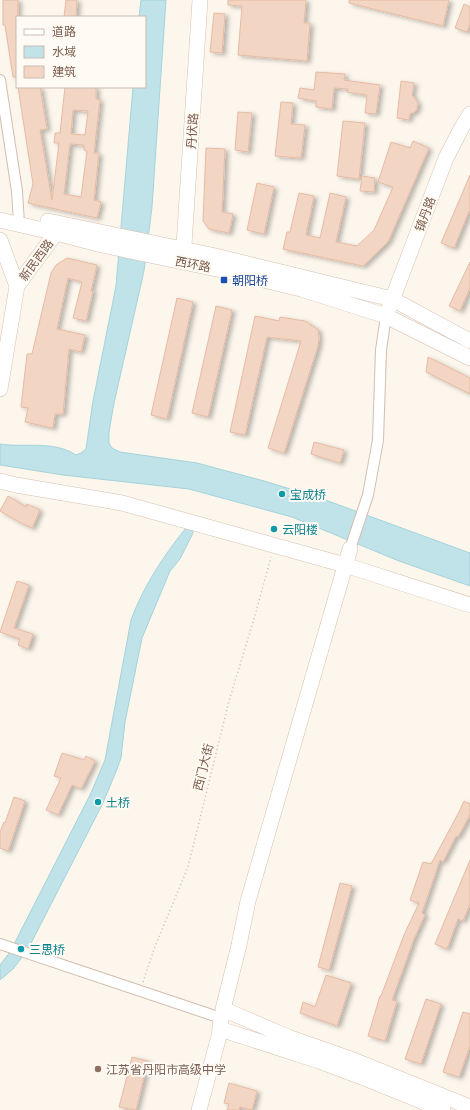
<svg xmlns="http://www.w3.org/2000/svg" width="470" height="1110" viewBox="0 0 470 1110" font-family="'Golos Text','Noto Sans SC',sans-serif">
<style>
.water{fill:#bfe3e8;stroke:#a5d3da}
.building{fill:#f3d5c3;stroke:#e6bba3;fill-rule:evenodd;filter:url(#shadow)}
.lines{fill:none;stroke-linecap:round;stroke-linejoin:round}
.street-casing{stroke:#d1beb0;stroke-width:12}
.secondary-casing{stroke:#d6c0b0;stroke-width:16}
.path{stroke:#d9b8a5;stroke-width:1.5;stroke-dasharray:1 3;stroke-linecap:butt}
.street{stroke:#fff;stroke-width:10}
.secondary{stroke:#fff;stroke-width:15}
.transit-dot{fill:#1a4fb4;stroke:#fffaf3;stroke-width:1.5}
.culture-dot{fill:#0f9aa8;stroke:#fffaf3;stroke-width:1.5}
.education-dot{fill:#8d6e63;stroke:#fffaf3;stroke-width:1.5}
.labels{text-anchor:middle;dominant-baseline:central;stroke-width:4;stroke-linejoin:round;paint-order:stroke}
.street-label{font-size:12px;fill:#7a5c4d;stroke:#fffaf3}
.transit-label{font-size:12px;fill:#164399;stroke:#fffaf3;text-anchor:start}
.culture-label{font-size:12px;fill:#0d838f;stroke:#fffaf3;text-anchor:start}
.education-label{font-size:12px;fill:#785e54;stroke:#fffaf3;text-anchor:start}
</style>
<defs>
<filter id="shadow"><feDropShadow dx="3.5" dy="2" stdDeviation="2" flood-color="#0004"/></filter>
</defs>
<rect width="100%" height="100%" fill="#fdf6ec"/>
<path class="water" d="M141,0H166L152,207L144,271L114,403L109,432V443L112,448L120,452L197,463L264,481L320,498L470,553V586L399,561L292,517L189,489L63,475L0,465V444C25,448 53,440 76,455L81,453L86,449L93,401L116,286L133,87H145V17H139Z
M186,528L193,529V533L180,559L170,571L142,638L125,722L121,758L117,769L103,803L27,951L13,969L0,980V965L10,952L90,795L105,760L131,620C143,587 164,555 186,528Z"/>
<path class="building" d="M3,0H18L17,77H13L5,25H3Z
M66,0H77L76,17H64Z
M228,0H306L304,23H310L307,61L238,55L242,6L228,5Z
M349,0H449L443,26L349,3Z
M464,4L470,7V24L467,32L455,28Z
M214,13L225,14L222,53L210,52Z
M316,72L345,74L344,80L380,85L376,114L365,113L367,95L347,92L348,89L334,88L332,109L316,107V101L298,98L300,88L314,90Z
M401,81L414,83L412,95L418,103L417,109L415,112L410,114L409,120L397,118Z
M18,87H40L47,129L40,130L52,200L59,143H54L55,133H60L65,87H96V99L100,100L94,153H99L94,200L101,202L97,218L28,203L33,184ZM73,110L88,111L85,135L71,134ZM70,144L84,145V150L87,151L81,197L64,194Z
M281,102L293,103L291,124L305,125L301,158L275,156Z
M238,112L252,113L248,152L235,150Z
M343,121L365,123L359,179L337,176Z
M413,141L429,148L388,242L363,266L283,249L287,232H290L299,193L314,196L306,235L320,238L330,193L346,197L336,242L357,246L374,230L393,187L378,182L391,142L410,148Z
M206,148L225,149L222,212L233,214L229,233L209,229L203,221Z
M470,175V209L454,248L441,243Z
M362,176L375,178L374,192L360,191Z
M257,183L274,187L264,234L247,230Z
M67,258L97,265L91,291H93L86,321L73,318L82,282L68,278L57,329L85,335L81,352L69,349L63,414H55L53,428L25,422L28,408L21,407L27,354H32L51,273L56,265Z
M470,262V288L460,311L449,306Z
M177,298L193,302L167,419L151,415Z
M216,306L232,310L208,417L192,413Z
M255,316L279,321L280,317L305,321L318,330L319,338L318,346L284,453L268,448L301,341L267,337L245,435L230,432Z
M428,357L470,378V394L426,372Z
M314,442L344,450L340,463L311,454Z
M8,496L26,507L27,504L40,510L32,528L19,522L0,511Z
M17,581L29,585L14,628L33,634L28,649L18,645L20,639L0,632Z
M62,753L84,760L86,756L95,761L81,789L72,785L58,815L46,810L61,778L54,776Z
M14,797L25,801L8,851L0,848V832L4,822L5,823Z
M464,801L470,804V815L458,837L456,836L443,862L440,860L422,913L425,915L414,939L392,1000L397,1001L385,1041L368,1036L380,996H381L404,935L419,903L410,900L423,862L431,864L459,812Z
M470,860V904L463,921L458,919L447,949L435,944Z
M340,883L352,886L329,970L318,967Z
M326,975L351,983L337,1026L300,1013L303,1002L315,1007Z
M426,999L441,1004L421,1064L405,1059Z
M463,1012L470,1014V1046L459,1077L443,1072Z
M132,1057L148,1061L136,1110L119,1107Z
M229,1083L257,1091L252,1110L240,1107L239,1110H227L229,1104L224,1103Z"/>
<g class="lines">
<g class="street-casing">
<path id="street" d="M0,80L17,191L19,224
M350,549L368,495L378,440L381,350L386,316
M0,944L221,1018"/>
</g>
<g class="secondary-casing">
<path id="secondary" d="M0,220L56,233L102,245L226,271L301,289L386,316L470,358
M48,221L211,255L392,299L470,341
M0,240L17,286
M183,260L200,0
M389,308L446,158L461,129L470,114
M0,389L17,286L56,233
M0,481L16,485L122,503L345,565L470,605
M350,549L248,901L239,945L223,1009L288,1037L348,1058L470,1107
M220,1029L319,1061L367,1079L443,1110
M199,1110L219,1036L221,1020"/>
</g>
<path class="path" d="M143,982L154,949L188,867L229,701L254,619L271,557"/>
<use href="#street" class="street"/>
<use href="#secondary" class="secondary"/>
</g>
<rect class="transit-dot" x="220" y="276" width="8" height="8" rx="2"/>
<g class="culture-dot">
<circle cx="282" cy="494" r="4"/>
<circle cx="274" cy="529" r="4"/>
<circle cx="98" cy="802" r="4"/>
<circle cx="21" cy="949" r="4"/>
</g>
<circle class="education-dot" cx="98" cy="1069" r="4"/>
<g class="labels">
<g class="street-label">
<text transform="translate(192 131) rotate(-86)">丹伏路</text>
<text transform="translate(425 214) rotate(-69)">镇丹路</text>
<text transform="translate(36 260) rotate(-54)">新民西路</text>
<text transform="translate(193 264) rotate(11)">西环路</text>
<text transform="translate(203 767) rotate(-76)">西门大街</text>
</g>
<g class="transit-label">
<text x="232" y="280">朝阳桥</text>
</g>
<g class="culture-label">
<text x="290" y="494">宝成桥</text>
<text x="282" y="529">云阳楼</text>
<text x="106" y="802">土桥</text>
<text x="29" y="949">三思桥</text>
</g>
<g class="education-label">
<text x="106" y="1069">江苏省丹阳市高级中学</text>
</g>
</g>
<rect x="16" y="16" width="130" height="72" fill="#fffaf3" stroke="#cabbb1"/>
<rect x="24" y="29" width="20" height="6" fill="#ffffff" stroke="#cabbb1"/>
<text x="52" y="36" font-size="12" fill="#7a5c4d">道路</text>
<rect x="24" y="46" width="20" height="12" fill="#bfe3e8" stroke="#cabbb1"/>
<text x="52" y="56" font-size="12" fill="#7a5c4d">水域</text>
<rect x="24" y="66" width="20" height="12" fill="#f3d5c3" stroke="#cabbb1"/>
<text x="52" y="76" font-size="12" fill="#7a5c4d">建筑</text>
</svg>
